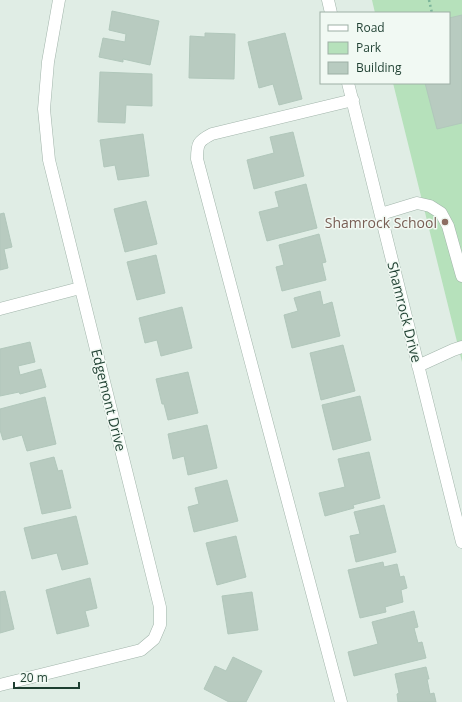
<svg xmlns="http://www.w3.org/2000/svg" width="462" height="702" viewBox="0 0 462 702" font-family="'Open Sans',sans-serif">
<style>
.green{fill:#b6e1bb}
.building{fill:#b8cbc0;stroke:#b1c7bb}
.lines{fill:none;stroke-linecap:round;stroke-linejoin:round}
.minor-casing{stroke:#a2b5ab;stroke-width:13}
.path{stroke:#7cb49a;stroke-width:2.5;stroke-dasharray:2 3;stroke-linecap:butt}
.minor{stroke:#fff;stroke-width:12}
.education-dot{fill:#8d6e63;stroke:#f1f9f3;stroke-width:1.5}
.labels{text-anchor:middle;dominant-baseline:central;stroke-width:3;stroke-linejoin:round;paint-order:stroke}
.education-label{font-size:14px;fill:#785e54;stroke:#f1f9f3;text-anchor:end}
.street-label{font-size:14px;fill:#1e3f31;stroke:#f1f9f3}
</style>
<rect width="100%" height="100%" fill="#e0ede5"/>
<path class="green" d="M372,0H462V362L393,83H449V13H375Z"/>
<path class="building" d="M112,11L159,21L150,65L123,59V62L99,57L103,38L125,42L126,34L109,30Z
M462,15V123L437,129L425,83H449V18Z
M205,33L235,34L234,79L189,78L190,36L205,37Z
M285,33L302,99L279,105L273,84L259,88L248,42Z
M100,72L152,74V106L126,105L125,123L98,122Z
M293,132L304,176L254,189L247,160L274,153L270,137Z
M143,134L149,176L118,180L115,165L104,167L100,140Z
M306,184L317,228L267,241L259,212L279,207L275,192Z
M146,201L157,244L125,252L114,209Z
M4,213L12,247L4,249L8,268L0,270V214Z
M319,234L326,262L322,263L326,280L282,291L276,267L284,265L279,245Z
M156,255L165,293L137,300L127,262Z
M320,291L323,305L332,302L340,336L292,348L284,315L298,311L294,298Z
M182,307L192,348L161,356L157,340L145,343L139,318Z
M30,342L35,362L18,366L20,375L41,369L46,387L20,394L19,392L0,396V349Z
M343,345L355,391L321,400L310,353Z
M188,372L198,413L168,420L164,404H162L156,379Z
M360,396L371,440L333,450L322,405Z
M45,397L56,444L27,451L22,435L3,440L0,430V409Z
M207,425L217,468L188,475L184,456L173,459L168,434Z
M369,452L380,498L353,505L354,508L325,516L319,493L345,487L338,459Z
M54,457L58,471L62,470L71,508L42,514L30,463Z
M227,480L238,521L194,532L188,507L199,504L195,488Z
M384,505L396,552L356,562L350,536L360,534L354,512Z
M76,516L88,564L62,570L57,553L32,559L24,528Z
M236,536L246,577L217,585L206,543Z
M383,562L384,567L397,564L400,577L404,576L407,588L401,590L403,602L385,607L386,612L360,618L348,570Z
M90,578L97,608L85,611L89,626L57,634L46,590Z
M5,591L14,629L0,633V592Z
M252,592L258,630L228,634L222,596Z
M414,611L418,627L414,628L418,643L422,642L426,658L354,676L348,652L378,644L372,622Z
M233,657L262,671L246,702H229L204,689L215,666L226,671Z
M426,667L429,679H427L430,694L434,693L436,702H398L397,694L399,693L395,674Z"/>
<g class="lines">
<g class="minor-casing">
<path id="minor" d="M328,0L331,13
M348,83L462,542
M381,214L417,203L430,206L441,213L448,226L462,276
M0,309L80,288
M418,366L453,350L462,347
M0,685L141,650L154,639L160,625V607L49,160L44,109L48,62L59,0
M341,702L197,159C197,144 198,141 212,134L353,100"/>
</g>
<path class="path" d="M429,0L432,13"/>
<use href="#minor" class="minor"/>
</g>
<circle class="education-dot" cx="445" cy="222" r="4"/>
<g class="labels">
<g class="education-label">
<text x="437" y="222">Shamrock School</text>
</g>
<g class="street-label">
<text transform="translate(405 312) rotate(76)">Shamrock Drive</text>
<text transform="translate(109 400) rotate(76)">Edgemont Drive</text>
</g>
</g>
<rect x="320" y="12" width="130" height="72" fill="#f1f9f3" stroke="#9dafa5"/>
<rect x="328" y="25" width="20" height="6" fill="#ffffff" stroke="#9dafa5"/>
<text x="356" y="32" font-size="12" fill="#1e3f31">Road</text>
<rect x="328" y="42" width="20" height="12" fill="#b6e1bb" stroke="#9dafa5"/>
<text x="356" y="52" font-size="12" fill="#1e3f31">Park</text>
<rect x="328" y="62" width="20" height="12" fill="#b8cbc0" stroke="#9dafa5"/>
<text x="356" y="72" font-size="12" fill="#1e3f31">Building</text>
<path d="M14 682v6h65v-6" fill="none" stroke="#1e3f31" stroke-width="2"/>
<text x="20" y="682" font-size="12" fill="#1e3f31" stroke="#f1f9f3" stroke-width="3" paint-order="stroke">20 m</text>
</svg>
